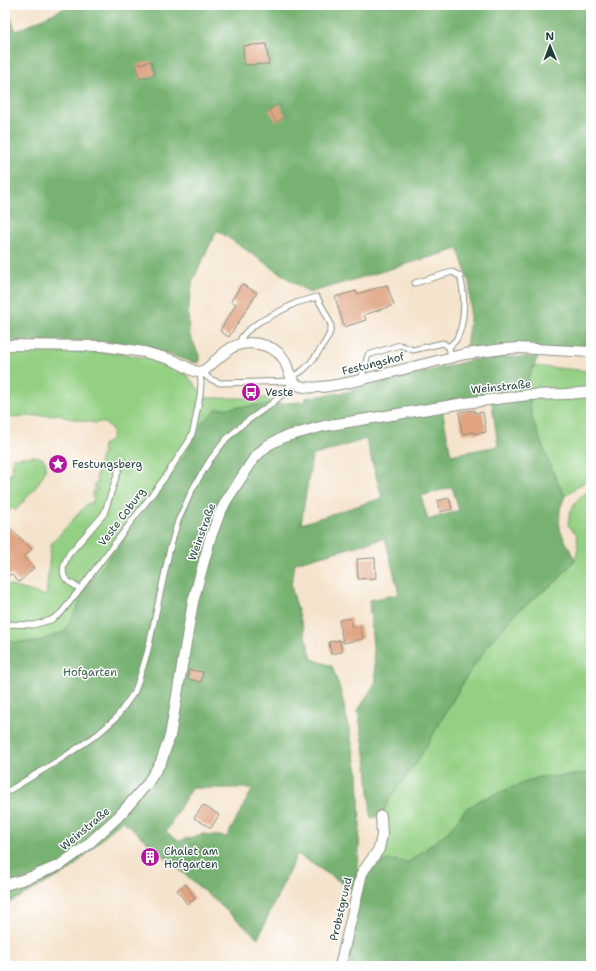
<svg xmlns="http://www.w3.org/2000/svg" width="596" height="971" viewBox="0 0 596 971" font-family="'Shantell Sans',sans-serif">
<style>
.green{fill:#94d084;stroke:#5a865c}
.forest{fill:#77b272;stroke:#4b7853;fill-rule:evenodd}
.building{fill:#e0a483}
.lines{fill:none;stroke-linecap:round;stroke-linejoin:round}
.lane-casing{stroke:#8a9080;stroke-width:7}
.street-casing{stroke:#8a9080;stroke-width:12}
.lane{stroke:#fff;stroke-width:5}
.street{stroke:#fff;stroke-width:10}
.labels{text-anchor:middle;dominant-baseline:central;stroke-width:3;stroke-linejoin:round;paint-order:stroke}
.street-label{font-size:11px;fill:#1f3d34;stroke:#fff}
.poi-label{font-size:11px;fill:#1f3d34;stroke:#fff;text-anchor:start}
.park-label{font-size:11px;fill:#3c6248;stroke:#fff}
</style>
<rect width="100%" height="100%" fill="#fff"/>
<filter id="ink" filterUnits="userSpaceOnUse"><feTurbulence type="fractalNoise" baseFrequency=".025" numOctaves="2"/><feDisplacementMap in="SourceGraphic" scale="8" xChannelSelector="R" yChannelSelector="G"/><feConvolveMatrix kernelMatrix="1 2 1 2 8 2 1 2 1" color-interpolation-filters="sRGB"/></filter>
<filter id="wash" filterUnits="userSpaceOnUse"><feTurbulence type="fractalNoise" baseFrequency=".012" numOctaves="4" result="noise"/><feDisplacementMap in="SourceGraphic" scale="16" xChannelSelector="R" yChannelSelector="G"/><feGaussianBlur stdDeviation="0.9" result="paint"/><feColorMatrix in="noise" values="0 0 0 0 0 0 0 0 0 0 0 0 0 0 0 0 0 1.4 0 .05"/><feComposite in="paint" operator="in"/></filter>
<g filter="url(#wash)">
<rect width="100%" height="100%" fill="#f5e4cd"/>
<path class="green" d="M5,351L99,352L124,354L145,358L176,369L188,376L206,398H268L271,404L5,880V584L46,596L51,544L88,503L91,504L94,499L92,497L93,490L97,491V488L94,487L95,483H97L98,481L96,479L98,469H100L101,466L99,465L101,455H103L104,452L102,451L103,445C106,444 109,442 111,439C116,429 106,420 95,423L63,417V415L56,414L55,415L5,417Z
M534,366L591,371V477L565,496L552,471L532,418L529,395L528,378Z
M34,456C38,457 43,457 45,461C51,475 23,501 15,511L12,508L5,513V477L6,475L12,474L13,458Z
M591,489V772L588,773L565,776L539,777L466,809L450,830L409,862L387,860L379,864C379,853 382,855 386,846C391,834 386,827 381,816L391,796L417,762L467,676L491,641L518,611L558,580L575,560L578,548L577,535L568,525L570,512L578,499Z"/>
<path class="forest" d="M5,5L16,31L71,5H591V352L465,354L470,319V285L458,249L309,293L217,230L193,280L188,309L189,333L199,355V363L192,362L143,346L100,341H5Z
M499,357H538L528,378L529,395L532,418L552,471L565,496L560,509L559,528L575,560L558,580L518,611L491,641L467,676L417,762L391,796L381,816L371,818L367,765L358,711L376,681L369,600L399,594L385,538L295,563L291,586L312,659L332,666L341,692L358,771L360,825L358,872L353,890L297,854L258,938L122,820L70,870L5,905V642H36L65,631L77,608L83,592L167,483L192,443L201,424L216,409L299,402H305V398L346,392L472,360ZM491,397L498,446L451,455L441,404ZM366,439L382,498L301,524L312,456ZM452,487L459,510L428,520L421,496ZM191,788H253L227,837L202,834L179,841L166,832Z
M591,772V966H342L364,875L387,860L409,862L450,830L466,809L480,800L539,777L565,776L588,773Z"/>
<g id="blocks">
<path class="building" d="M266,44L269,64L244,65L243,46Z
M151,61L155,75L140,79L136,65Z
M279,104L286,117L276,122L269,110Z
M242,284L257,293L229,337L220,331L236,304L231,301Z
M387,285L394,305L364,315L366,320L344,327L335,297L356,291L357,294Z
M474,410L475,413L483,412L486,432L475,434L474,432L462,434L459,412Z
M449,498L452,509L440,512L437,501Z
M5,524L32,549L24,557L34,568L19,582L11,574L5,580Z
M375,558L376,578L358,579L357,559Z
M350,618L352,627L360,625L363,639L343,643L339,620Z
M340,640L342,652L331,654L329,642Z
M189,670L203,672L201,682L188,679Z
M203,805L219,815L211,828L194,818Z
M186,884L195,899L187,904L177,890Z"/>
</g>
</g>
<g filter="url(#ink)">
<use href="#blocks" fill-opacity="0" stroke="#8a9080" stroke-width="1"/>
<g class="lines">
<g class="lane-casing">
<path id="lane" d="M415,283L452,272L460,276C465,294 466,323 456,340C454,342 451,345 449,347
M240,345L241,338L246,332L259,322L296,303L317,297C320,304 330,319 331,326C332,336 311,364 302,371C299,373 295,375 291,377
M201,372L210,379L220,383L293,381
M361,379L368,355L400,345L413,350L443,343L449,347L451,357
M80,589C76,586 69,583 66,579C60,572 65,561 69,554L104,514L119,469
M5,624L33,625L51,620L61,613L80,589L163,480L189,441L193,431L200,396L201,383L200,372
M5,793L64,757L98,734L116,718L135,691L142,670L148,650L170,548L178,521L193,488L210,460L226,439L243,424L271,404L282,395L293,381"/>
</g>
<g class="street-casing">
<path id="street" d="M5,345L103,346L144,352L173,360L194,371L200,372L205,370C213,363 222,354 231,348C247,339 272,343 283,358C289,367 289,382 300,386C313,391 347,383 360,380L465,354L503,349L518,348L591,352
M5,885L31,877L60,865L85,847L119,816L147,784L161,762L170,736L193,602L210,539L219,515L226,501L255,457L268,445L284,437L324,426L465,403L529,395L566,394L591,392
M340,966L362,873L379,849L382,835L381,816"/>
</g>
<use href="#lane" class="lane"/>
<use href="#street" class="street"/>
</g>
</g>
<defs>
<g id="bus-disc" transform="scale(1)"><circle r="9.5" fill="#b5179e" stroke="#fff"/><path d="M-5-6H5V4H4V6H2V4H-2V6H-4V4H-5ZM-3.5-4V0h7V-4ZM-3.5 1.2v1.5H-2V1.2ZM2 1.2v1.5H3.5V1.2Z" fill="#fff"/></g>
<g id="sight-disc" transform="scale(1)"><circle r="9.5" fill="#b5179e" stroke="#fff"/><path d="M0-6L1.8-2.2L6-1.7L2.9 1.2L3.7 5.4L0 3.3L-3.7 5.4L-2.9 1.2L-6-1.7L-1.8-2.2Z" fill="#fff"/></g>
<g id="building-disc" transform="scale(1)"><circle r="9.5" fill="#b5179e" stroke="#fff"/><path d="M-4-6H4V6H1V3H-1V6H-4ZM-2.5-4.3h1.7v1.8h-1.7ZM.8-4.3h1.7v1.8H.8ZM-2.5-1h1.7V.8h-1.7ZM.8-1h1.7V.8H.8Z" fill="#fff"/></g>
</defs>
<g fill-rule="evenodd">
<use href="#bus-disc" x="251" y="392"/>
<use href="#sight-disc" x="58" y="464"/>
<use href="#building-disc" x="150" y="857"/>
</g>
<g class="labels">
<g class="street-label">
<text transform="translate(373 364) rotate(-14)">Festungshof</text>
<text transform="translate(501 387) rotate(-6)">Weinstraße</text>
<text transform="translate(122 517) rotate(-53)">Veste Coburg</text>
<text transform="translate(202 532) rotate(-70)">Weinstraße</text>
<text transform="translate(85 829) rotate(-40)">Weinstraße</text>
<text transform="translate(341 909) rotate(-77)">Probstgrund</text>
</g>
<g class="poi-label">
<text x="265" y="392">Veste</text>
<text x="72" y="464">Festungsberg</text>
<text x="164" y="851">Chalet am<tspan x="164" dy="13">Hofgarten</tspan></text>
</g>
<g class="park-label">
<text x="90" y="672">Hofgarten</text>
</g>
</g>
<rect width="596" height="971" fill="none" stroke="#fff" stroke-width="20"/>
<g transform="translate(550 46) rotate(359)" stroke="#ffffff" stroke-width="3" paint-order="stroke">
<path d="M0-3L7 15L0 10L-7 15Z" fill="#1f3d34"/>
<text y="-6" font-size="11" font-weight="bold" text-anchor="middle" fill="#1f3d34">N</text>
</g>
</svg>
